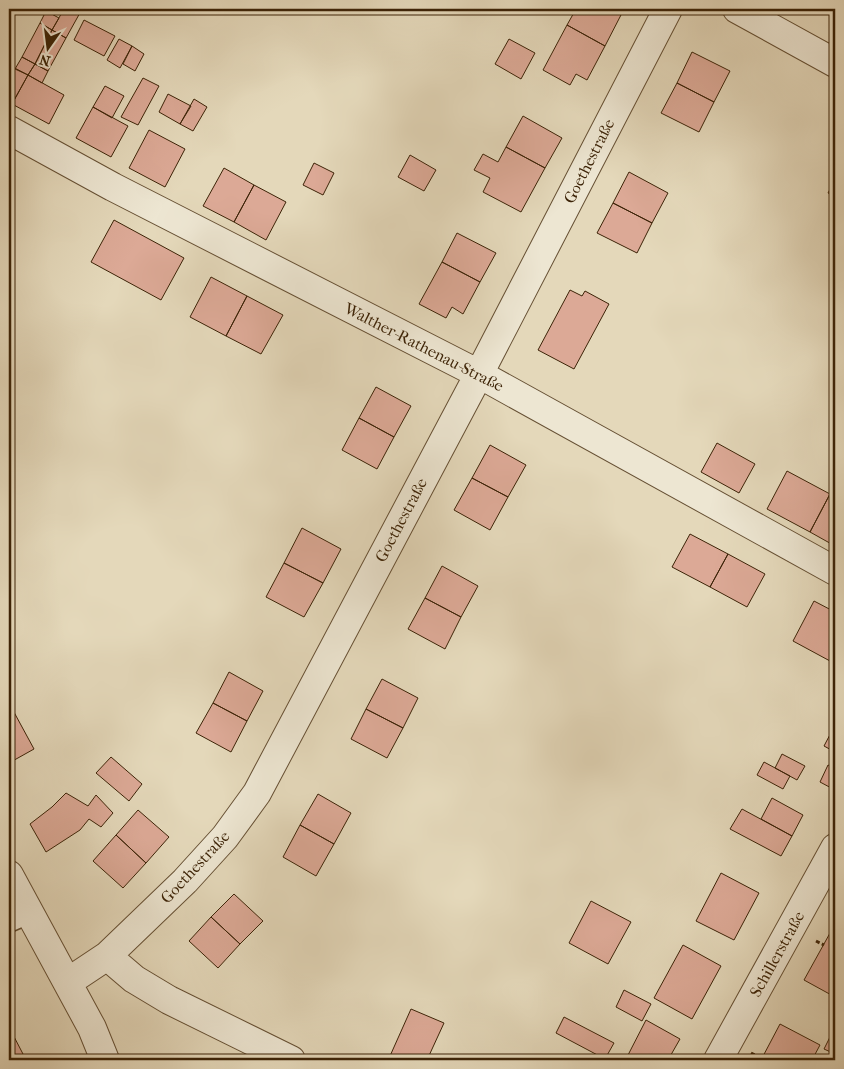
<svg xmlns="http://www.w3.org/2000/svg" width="844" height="1069" viewBox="0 0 844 1069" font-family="'IM FELL French Canon',serif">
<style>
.building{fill:#dca996;stroke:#3c2307}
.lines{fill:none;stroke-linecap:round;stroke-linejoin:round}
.lane-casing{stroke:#665034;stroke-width:19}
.street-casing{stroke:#665034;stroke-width:30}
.path{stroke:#3c2307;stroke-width:3;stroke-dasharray:4 2.5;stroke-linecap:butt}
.lane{stroke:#ede6d2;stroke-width:16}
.street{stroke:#ede6d2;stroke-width:28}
.labels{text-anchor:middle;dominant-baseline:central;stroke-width:4.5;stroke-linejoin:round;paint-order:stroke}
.street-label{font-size:16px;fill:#3c2307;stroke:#ede6d2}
</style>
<rect width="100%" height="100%" fill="#e4d8ba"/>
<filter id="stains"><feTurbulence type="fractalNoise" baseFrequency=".004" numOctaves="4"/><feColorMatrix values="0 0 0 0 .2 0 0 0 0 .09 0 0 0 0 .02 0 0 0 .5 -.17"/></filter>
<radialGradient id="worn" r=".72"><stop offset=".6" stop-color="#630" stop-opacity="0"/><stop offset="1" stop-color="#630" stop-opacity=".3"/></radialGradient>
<path class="building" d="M64,9H76L81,11L66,38L52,30Z
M576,9H621L622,13L605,46L567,25Z
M46,11L59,18L52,30L40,23Z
M84,20L115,36L104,56L74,40Z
M40,23L52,30L35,64L22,57Z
M567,25L605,46L587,80L576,74L570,85L543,70Z
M52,30L66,38L48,71L35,64Z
M119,39L132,46L120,68L107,60Z
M509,39L535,53L521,79L495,64Z
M132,46L144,54L135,71L123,64Z
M692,52L730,71L714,102L677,83Z
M22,57L35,64L28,75L15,69Z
M35,64L48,71L42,83L28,75Z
M9,65L28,75L12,104L9,102Z
M28,75L64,95L49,124L12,104Z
M143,78L159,86L138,125L121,117Z
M677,83L714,102L699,132L661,113Z
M105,86L124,96L112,118L93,107Z
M168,94L191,106L180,124L159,112Z
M194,99L207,107L193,131L180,124Z
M93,107L128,126L111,157L76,138Z
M523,116L562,138L545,168L506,147Z
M149,130L185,149L165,187L129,168Z
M506,147L545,168L521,212L483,192L490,178L474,170L483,154L498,162Z
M410,155L436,170L424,191L398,177Z
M314,163L334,173L323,195L303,185Z
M224,168L254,185L234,222L203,206Z
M629,172L668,193L652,223L613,203Z
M835,180V196L828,193Z
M254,185L286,202L266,240L234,222Z
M613,203L652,223L637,253L597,233Z
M114,220L184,258L161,300L91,262Z
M457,233L496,253L480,282L442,262Z
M442,262L480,282L463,314L452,307L446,318L419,304Z
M211,277L247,296L226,336L190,317Z
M570,290L582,296L585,291L609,304L574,369L538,350Z
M247,296L283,315L261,354L226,336Z
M376,387L411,406L394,437L359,418Z
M359,418L394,437L377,469L342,450Z
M717,443L755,464L739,493L701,472Z
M490,445L526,465L508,497L472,478Z
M787,471L830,494L810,532L767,509Z
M472,478L508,497L490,530L454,510Z
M830,494L835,496V546L810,532Z
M302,528L341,549L323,583L284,563Z
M690,534L728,554L710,587L672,567Z
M728,554L765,574L747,607L710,587Z
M284,563L323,583L304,617L266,597Z
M442,566L478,586L461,617L425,598Z
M425,598L461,617L445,649L408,629Z
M814,601L835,612V652L830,661L793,641Z
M835,652V664L830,661Z
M229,672L263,691L247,721L213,703Z
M382,679L418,698L403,728L366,709Z
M9,703L34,749L9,763Z
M213,703L247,721L231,752L196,733Z
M366,709L403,728L387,758L351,739Z
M834,727L835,728V752L824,746Z
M782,754L805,766L797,780L775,768Z
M111,757L142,784L129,801L96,773Z
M764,762L790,776L783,789L757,775Z
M828,765L835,768V790L820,782Z
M66,793L88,806L96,795L113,813L101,827L89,819L80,830L46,852L30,824L52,807Z
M318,794L351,813L334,844L300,825Z
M772,798L803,815L792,836L761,819Z
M742,809L792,836L781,856L730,829Z
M138,810L169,837L146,863L116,835Z
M300,825L334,844L316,876L283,857Z
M116,835L146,863L123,888L93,861Z
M721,873L759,893L734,940L696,921Z
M234,894L263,921L240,944L211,917Z
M591,901L631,922L608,964L569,943Z
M211,917L240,944L218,968L189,941Z
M835,924V997L804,980Z
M683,945L721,966L692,1019L654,998Z
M624,990L651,1004L642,1021L616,1007Z
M411,1009L444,1023L427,1060H400L390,1056Z
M564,1017L614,1043L605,1059L556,1033Z
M646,1020L680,1039L668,1060H633L627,1057Z
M780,1024L820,1045L812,1060H761Z
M9,1027L23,1054L11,1060H9Z
M835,1027V1054L824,1049Z"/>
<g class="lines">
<g class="lane-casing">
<path id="lane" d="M9,924L32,914"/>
</g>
<g class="street-casing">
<path id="street" d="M737,9L835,63
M9,130L113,187L479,374L835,571
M9,875L92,1028L105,1060
M107,956L134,979L169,1000L291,1060
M68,982L107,956L185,881L225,837L257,793L479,374L668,9
M718,1060L835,848"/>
</g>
<path class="path" d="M816,941L824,945
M751,1053L762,1059"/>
<use href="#lane" class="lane"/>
<use href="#street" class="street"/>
</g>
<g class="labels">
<g class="street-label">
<text transform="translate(589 161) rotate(-63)">Goethestraße</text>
<text transform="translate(424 347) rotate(27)">Walther-Rathenau-Straße</text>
<text transform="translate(401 520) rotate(-62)">Goethestraße</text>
<text transform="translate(195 867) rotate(-47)">Goethestraße</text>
<text transform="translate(777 954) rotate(-61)">Schillerstraße</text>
</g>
</g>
<rect width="844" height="1069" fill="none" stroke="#e4d8ba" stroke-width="30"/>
<rect x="10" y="10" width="824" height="1049" fill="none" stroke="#3c2307" stroke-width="2.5"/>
<rect x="15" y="15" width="814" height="1039" fill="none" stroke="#3c2307"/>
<g transform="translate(48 48) rotate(194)" stroke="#ede6d2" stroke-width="4" paint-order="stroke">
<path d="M0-4L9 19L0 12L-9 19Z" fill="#3c2307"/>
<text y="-8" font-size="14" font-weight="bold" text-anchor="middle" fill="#3c2307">N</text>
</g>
<rect width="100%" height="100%" filter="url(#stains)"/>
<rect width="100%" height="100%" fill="url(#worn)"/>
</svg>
